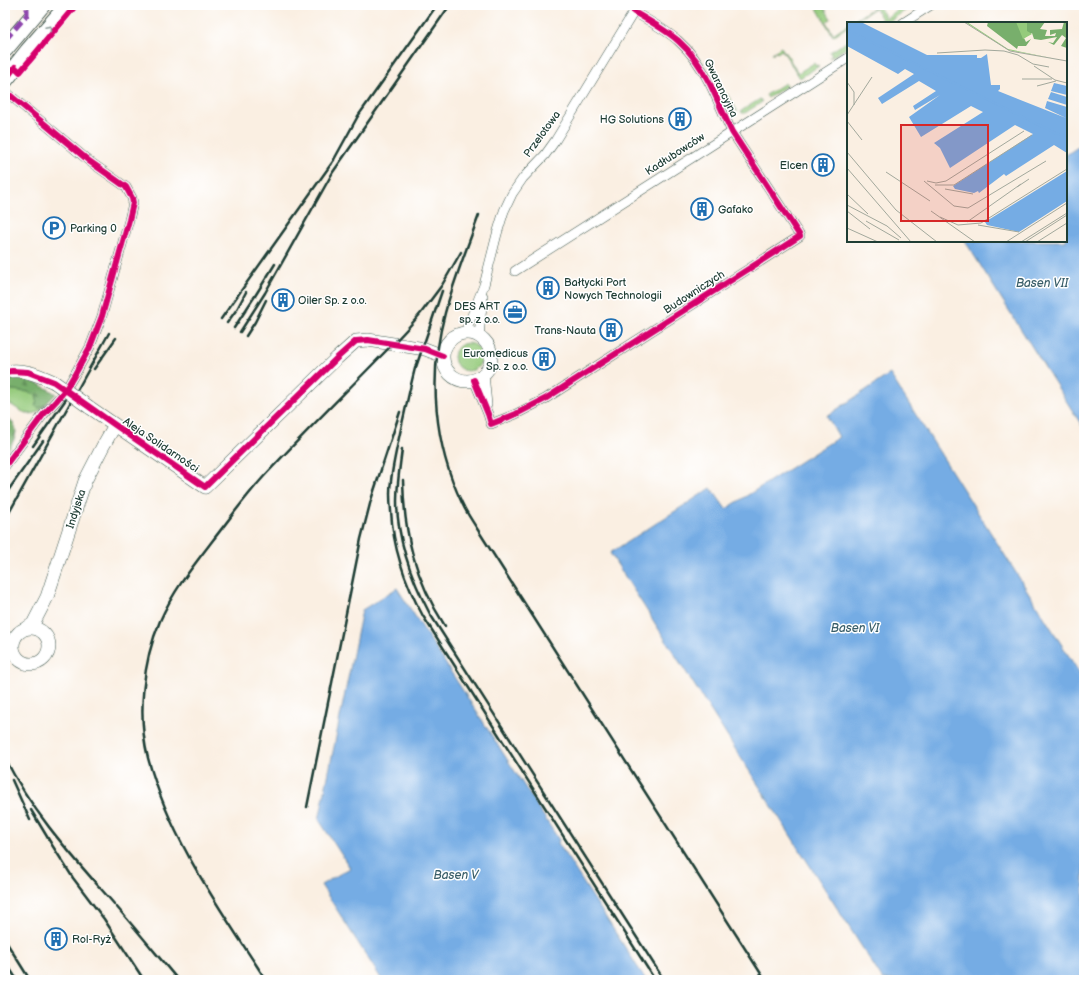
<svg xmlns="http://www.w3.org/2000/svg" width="1089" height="985" viewBox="0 0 1089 985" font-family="'Balsamiq Sans',sans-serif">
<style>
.grass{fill:#95cb7c;stroke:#5a8458}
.forest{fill:url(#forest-firs);stroke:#4c7650}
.water{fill:#75ace4;stroke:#4a748c}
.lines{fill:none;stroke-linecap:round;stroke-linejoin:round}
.street-casing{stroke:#40584e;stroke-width:10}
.secondary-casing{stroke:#40584e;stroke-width:14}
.highway-casing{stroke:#40584e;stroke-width:18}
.street{stroke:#fff;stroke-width:9}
.secondary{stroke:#fff;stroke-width:13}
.highway{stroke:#fff;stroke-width:16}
.rail{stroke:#1f3d34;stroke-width:2.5}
.secondary-bridge-casing{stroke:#40584e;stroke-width:14;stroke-linecap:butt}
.secondary-bridge{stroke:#fff;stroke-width:13}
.quiet{stroke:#8e44ad;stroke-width:5;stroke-dasharray:10 5;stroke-linecap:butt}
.cycleway-casing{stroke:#fff;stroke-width:8}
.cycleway{stroke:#d6006c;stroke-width:6}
.oneway{stroke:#8f9e9a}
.labels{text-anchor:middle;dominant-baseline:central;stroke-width:3;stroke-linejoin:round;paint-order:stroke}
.street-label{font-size:11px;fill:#1f3d34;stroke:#fff}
.poi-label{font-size:11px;fill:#1f3d34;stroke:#fff;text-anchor:end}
.water-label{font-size:12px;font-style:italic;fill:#395e69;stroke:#fff}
.inset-river{fill:none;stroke:#75ace4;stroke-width:2}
.inset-road{fill:none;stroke:#a2a89c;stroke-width:1}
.view{fill:#d62828;fill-opacity:0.15;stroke:#d62828;stroke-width:2}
.inset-edge{fill:none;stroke:#1f3d34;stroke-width:2}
</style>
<defs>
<pattern id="forest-firs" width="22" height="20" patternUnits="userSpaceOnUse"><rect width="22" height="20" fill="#78af6c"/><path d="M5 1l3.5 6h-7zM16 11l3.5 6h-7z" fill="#62905a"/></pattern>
</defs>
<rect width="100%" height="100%" fill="#fff"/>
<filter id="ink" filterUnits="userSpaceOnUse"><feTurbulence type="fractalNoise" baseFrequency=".025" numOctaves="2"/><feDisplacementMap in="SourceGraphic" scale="8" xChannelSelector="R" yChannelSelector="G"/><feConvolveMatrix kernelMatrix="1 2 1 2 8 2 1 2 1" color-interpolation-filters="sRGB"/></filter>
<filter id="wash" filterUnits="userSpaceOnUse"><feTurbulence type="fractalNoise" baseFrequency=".012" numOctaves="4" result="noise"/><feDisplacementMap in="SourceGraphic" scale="16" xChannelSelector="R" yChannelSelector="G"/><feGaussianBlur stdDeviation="0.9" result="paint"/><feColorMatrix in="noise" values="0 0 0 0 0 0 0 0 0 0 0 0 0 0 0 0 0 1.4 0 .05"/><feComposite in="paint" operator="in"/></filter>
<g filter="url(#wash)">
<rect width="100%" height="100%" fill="#faefe2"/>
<path class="grass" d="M819,5H823L831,19L826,22L833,34L848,24V26L833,36L818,10L817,8Z
M878,5L886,18L904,5H914L886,23H876L882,19L875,8L852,23H850Z
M848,41V47L830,58V57L832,56L830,52Z
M781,47L788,57H789L791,59L790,60L798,73L814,63L816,66L818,65L819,66L800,78L782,50L777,53L775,51L773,53V55L772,53Z
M785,83L787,86L768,98L766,95Z
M727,94L737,110V112L731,109L724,96Z
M760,99L762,102L745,113H742L741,111Z
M454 357a14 14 0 1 1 28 0a14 14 0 1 1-28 0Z
M5,389L29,392L36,395L39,408L46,404C31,423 21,410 5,401Z"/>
<path class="forest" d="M5,379C27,378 38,382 56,394L46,404L39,408L35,406L37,401L36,395L29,392L5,389Z
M5,418C24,425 14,442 6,453H5Z"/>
<path class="water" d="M1084,143V429L965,241H1066V155Z
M890,374L1084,680V980H883L610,553L711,488L726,509L839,437L827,416Z
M397,588L559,840L558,843L646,980H382L321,885L350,868L319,820L362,610Z"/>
</g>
<g filter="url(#ink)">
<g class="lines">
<g class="street-casing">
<path id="street" d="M903,23L931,5
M5,91L89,161L126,187L132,198L133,203L129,220L102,316L90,347L75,374L66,389L56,401L43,415L5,466
M515,271L848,58
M465,333L484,285L497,234L504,211L512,194L523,178L545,155L555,141L638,5
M479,336L483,296
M484,374L487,405
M474,380L488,414L491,424L516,414L545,399L800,236L732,132C724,116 718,100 710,84C690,44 671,33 634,12"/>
</g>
<g class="secondary-casing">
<path id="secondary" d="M443 357a24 24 0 1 1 48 0a24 24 0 1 1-48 0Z
M5,372C23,368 38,375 54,382
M89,407L205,487L337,358L356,341L368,340L425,349L443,356
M13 646a18 18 0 1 1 36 0a18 18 0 1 1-36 0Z
M27,628L33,624L47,597L85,481L103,446L115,425"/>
</g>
<g class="highway-casing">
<path id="highway" d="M5,49L42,5
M5,80L28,51L68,5"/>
</g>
<use href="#street" class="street"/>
<use href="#secondary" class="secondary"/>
<use href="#highway" class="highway"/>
<path class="rail" d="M331,165L358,116L437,5
M479,215C467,248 454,280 445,313C428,375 434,445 462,503C466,512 471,519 476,527L765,980
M221,319L334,160
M227,323L237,309L246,292
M234,328L255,296L275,264
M240,332L265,293L333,172L450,5
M246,336L255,322L266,300
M417,361C411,382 407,403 402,424C398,443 393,462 391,481C389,491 390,501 391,511C393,549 405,583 423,616L655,980
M416,367L442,291
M94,369L116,338
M33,446L69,395
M402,449C400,466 397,483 397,501C397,541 412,580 430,614L664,980
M403,480C404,535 415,579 445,626
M5,495L43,441
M5,520L109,333
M5,758C30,808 65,848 101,889C127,918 152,949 178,980
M12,780L30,820
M307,807L361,539L371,500L400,412
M31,810L52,845L73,878L104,919L144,980
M5,940L30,980
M5,961L17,980
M266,980C221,910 170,840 148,758C137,715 143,661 160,621C173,591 193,566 213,540C231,517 248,493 268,472C303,434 341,397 377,360C392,345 407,330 421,313L442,285L461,252"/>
<g class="secondary-bridge-casing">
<path id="secondary-bridge" d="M54,382L89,407"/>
</g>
<use href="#secondary-bridge" class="secondary-bridge"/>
<path class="quiet" d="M5,40L27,15V5"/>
<g class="cycleway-casing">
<path id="cycleway" d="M5,80L15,67L20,72L76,5
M5,91L89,161L126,187L132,198L133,203L129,220L102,316L90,347L75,374L66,389L56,401L43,415L5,466
M5,372L12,371L28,372L54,382L115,425L205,487L337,358L356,341L368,340L425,349L443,356
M474,380L488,414L491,424L516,414L545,399L800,236L732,132C724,116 718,100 710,84C690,44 671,33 634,12"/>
</g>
<use href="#cycleway" class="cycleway"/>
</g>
<defs><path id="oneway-chevron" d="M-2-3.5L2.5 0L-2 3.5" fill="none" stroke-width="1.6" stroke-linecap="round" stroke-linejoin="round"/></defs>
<use class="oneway" href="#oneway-chevron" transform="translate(49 28) rotate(-49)"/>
</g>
<defs>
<g id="building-ring" transform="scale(1.15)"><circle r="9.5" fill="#fff" stroke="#1f6fb2" stroke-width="1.5"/><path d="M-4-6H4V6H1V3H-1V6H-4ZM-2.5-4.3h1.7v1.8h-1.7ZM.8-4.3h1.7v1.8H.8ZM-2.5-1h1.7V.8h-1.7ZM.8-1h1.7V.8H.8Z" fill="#1f6fb2"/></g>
<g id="parking-ring" transform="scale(1.15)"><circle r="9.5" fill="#fff" stroke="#1f6fb2" stroke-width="1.5"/><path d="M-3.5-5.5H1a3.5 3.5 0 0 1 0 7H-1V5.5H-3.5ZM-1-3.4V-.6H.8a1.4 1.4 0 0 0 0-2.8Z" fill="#1f6fb2"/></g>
<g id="office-ring" transform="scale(1.15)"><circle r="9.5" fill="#fff" stroke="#1f6fb2" stroke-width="1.5"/><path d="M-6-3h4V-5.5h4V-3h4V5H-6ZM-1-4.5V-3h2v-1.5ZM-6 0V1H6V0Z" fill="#1f6fb2"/></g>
</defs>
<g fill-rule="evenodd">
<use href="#building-ring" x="680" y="119"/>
<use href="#building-ring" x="823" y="165"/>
<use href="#building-ring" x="702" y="209"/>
<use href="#parking-ring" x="54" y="228"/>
<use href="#building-ring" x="548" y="288"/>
<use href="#building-ring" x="283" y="300"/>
<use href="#office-ring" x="515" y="312"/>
<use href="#building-ring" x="611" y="330"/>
<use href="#building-ring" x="544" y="359"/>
<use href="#building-ring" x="56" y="939"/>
</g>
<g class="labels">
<g class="street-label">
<text transform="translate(721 88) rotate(64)">Gwarancyjna</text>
<text transform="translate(542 134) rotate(-54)">Przelotowa</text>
<text transform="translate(675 154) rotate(-33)">Kadłubowców</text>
<text transform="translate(694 292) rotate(-33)">Budowniczych</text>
<text transform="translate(161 445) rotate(34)">Aleja Solidarności</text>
<text transform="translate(76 509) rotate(-72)">Indyjska</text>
</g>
<g class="poi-label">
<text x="664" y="119">HG Solutions</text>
<text x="808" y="165">Elcen</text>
<text x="718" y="209" text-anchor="start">Gafako</text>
<text x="70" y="228" text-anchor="start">Parking 0</text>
<text x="564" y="282" text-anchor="start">Bałtycki Port<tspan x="564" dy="13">Nowych Technologii</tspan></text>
<text x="298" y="300" text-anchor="start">Oiler Sp. z o.o.</text>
<text x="500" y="306">DES ART<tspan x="500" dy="13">sp. z o.o.</tspan></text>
<text x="596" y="330">Trans-Nauta</text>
<text x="528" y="353">Euromedicus<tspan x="528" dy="13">Sp. z o.o.</tspan></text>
<text x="72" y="939" text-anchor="start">Rol-Ryż</text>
</g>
<g class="water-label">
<text x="1042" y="283">Basen VII</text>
<text x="855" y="628">Basen VI</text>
<text x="456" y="875">Basen V</text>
</g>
</g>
<g transform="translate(847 22)">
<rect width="220" height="220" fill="#faefe2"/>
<path d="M118,0H120L161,27L209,37L161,28Z" fill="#95cb7c"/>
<path d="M141,0H198L193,7L200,8L198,14H208L209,11L203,13V8L215,7L217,0H220V26L214,24L219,16L215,13L207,23L201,20L206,21L210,15L194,18L187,17L185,11L177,16L179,20L184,17L179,24H171L170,27L140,4Z" fill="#78af6c"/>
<path d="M169,0H180V9L185,12L176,17Z" fill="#95cb7c"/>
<path d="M0,0H14L80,33H130V36H134L140,32L144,63H153V67L151,69L219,96L198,86L200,79L220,85V131L207,123L159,154L157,152L132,171L131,169L127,171L108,167L106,164L186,112L168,103L103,146L93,126L87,121L136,90L124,84L74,115L62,95L93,73L68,88L66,84L89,69L72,59L35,82L31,76L67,52L58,47L51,52L0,24ZM207,61L220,64V73L204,69ZM204,70L220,75V83L201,77ZM220,149V179L172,210L140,203L138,200Z" fill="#75ace4"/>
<path class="inset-river" d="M0,8L208,111L220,114"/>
<path class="inset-road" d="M117,0L163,29L220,39M90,31L138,28L157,29L171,33L186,42L202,45M187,44L208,58L220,61M175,57H205M0,60L7,70V83M190,64L209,59M0,93L25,55M0,99L15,118M0,130L49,188L90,220M0,146L64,220M39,150L83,179M77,159L107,184L121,186L199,139M80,159L89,161L99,159L177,109M88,163H107L185,113M170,165L182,157M98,167L126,172M0,172L21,192M0,183L40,204L54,216M0,189L23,207M84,189L128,220M93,195L111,203L134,201L220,147M19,199L52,218M120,200L174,162M131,203L172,210M0,206L31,220M159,220L220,181M174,220L220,191M178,220L220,193M190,220L220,201"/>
<path class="view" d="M54,103H141V199H54Z"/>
<rect width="220" height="220" class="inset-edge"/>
</g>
<rect width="1089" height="985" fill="none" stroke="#fff" stroke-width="20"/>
</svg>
